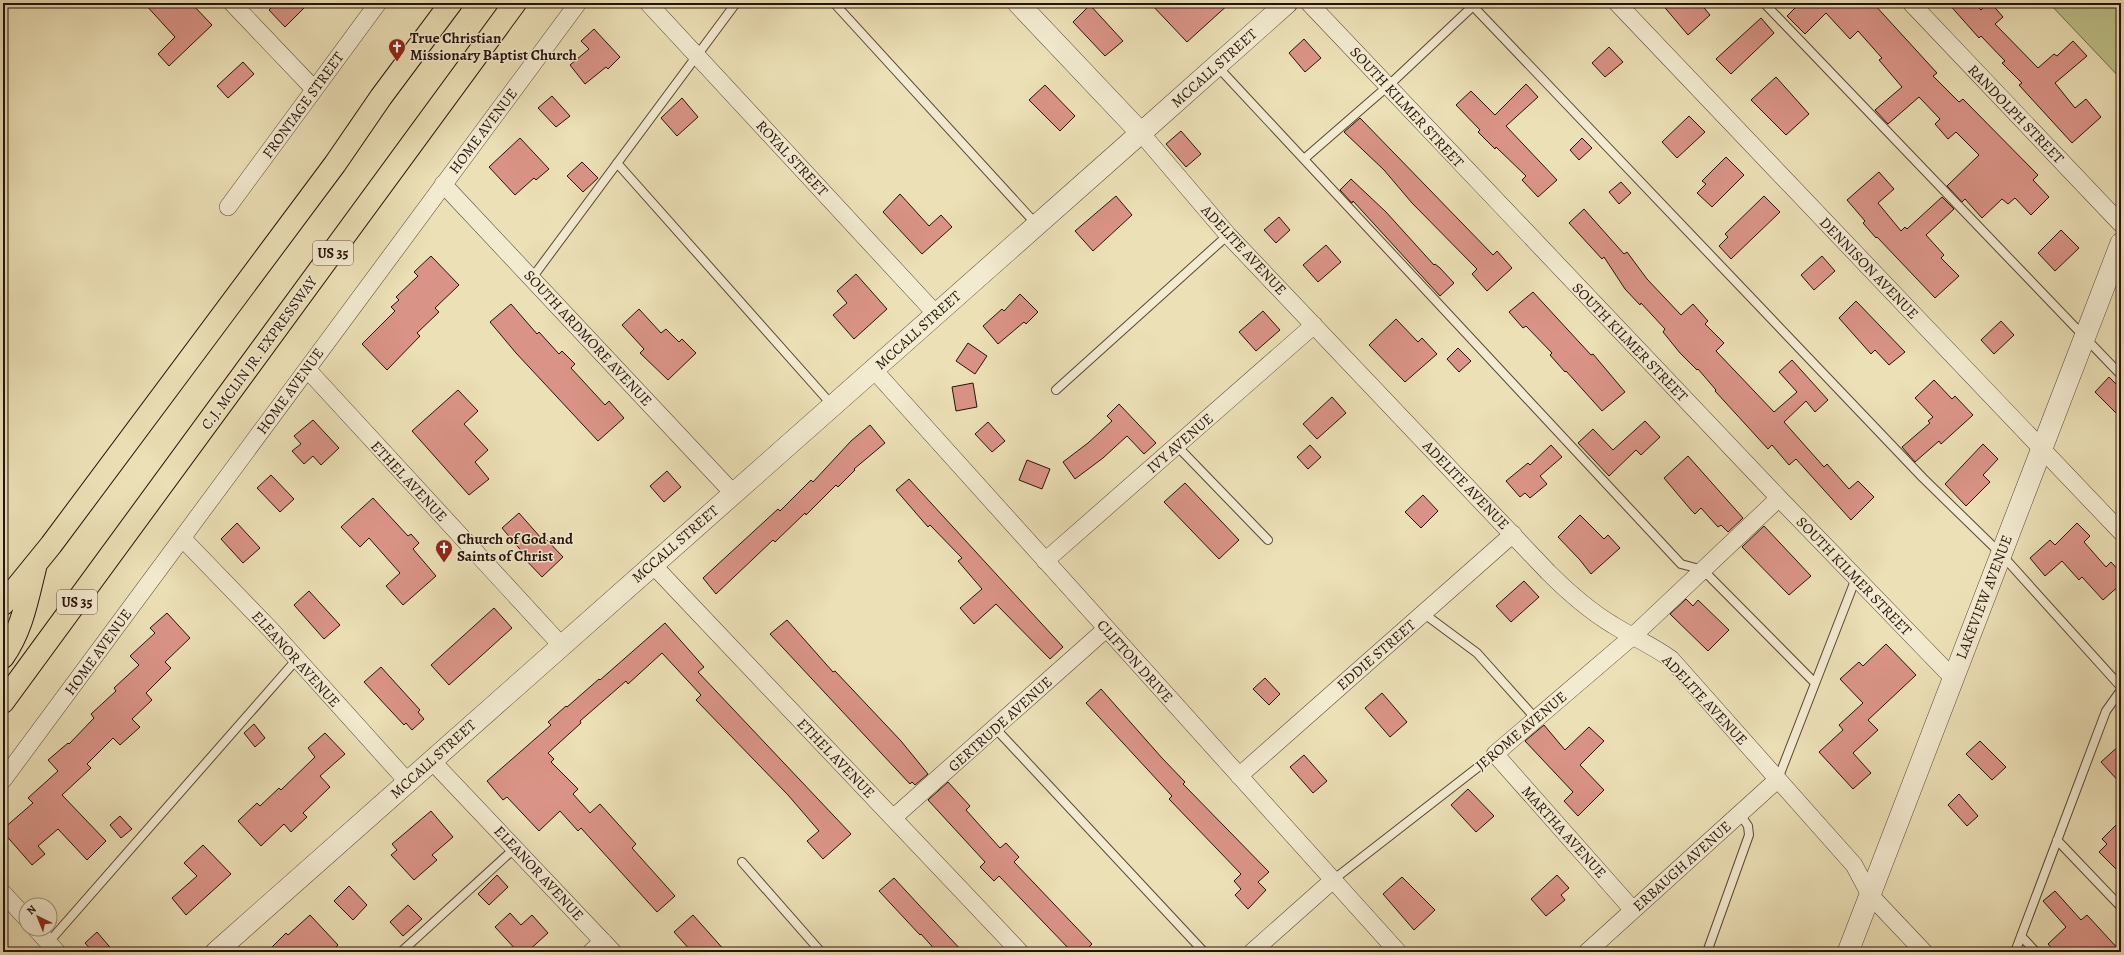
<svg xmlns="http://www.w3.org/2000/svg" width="2124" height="955" viewBox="0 0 2124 955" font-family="Alegreya,serif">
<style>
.green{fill:#bec189;stroke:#726a49}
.building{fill:#da9487;stroke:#261209}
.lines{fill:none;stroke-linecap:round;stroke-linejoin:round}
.service-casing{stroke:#584634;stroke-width:10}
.minor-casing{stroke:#584634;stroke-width:18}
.tertiary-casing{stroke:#584634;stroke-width:22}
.motorway-casing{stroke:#261209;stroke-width:24}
.service{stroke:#f3ebd0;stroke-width:8}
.minor{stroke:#f3ebd0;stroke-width:17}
.tertiary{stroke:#f3ebd0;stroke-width:21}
.motorway{stroke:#ece0b6;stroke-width:22}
.labels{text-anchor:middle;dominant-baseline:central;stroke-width:3;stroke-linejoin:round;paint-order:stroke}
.shield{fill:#f3ebd0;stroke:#645345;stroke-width:1}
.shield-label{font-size:14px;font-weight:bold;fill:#261209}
.poi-label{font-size:15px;font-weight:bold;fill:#261209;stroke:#f3ebd0;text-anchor:start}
.street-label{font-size:15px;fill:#261209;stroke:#f3ebd0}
</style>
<rect width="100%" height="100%" fill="#ece0b6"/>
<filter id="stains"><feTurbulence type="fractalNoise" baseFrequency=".005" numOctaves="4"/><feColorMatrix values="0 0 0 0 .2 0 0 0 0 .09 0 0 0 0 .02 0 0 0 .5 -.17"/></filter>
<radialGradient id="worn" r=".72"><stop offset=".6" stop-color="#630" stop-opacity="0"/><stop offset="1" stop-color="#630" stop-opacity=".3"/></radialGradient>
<path class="green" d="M2049,3H2121V79Z"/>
<path class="building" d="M144,3H191L212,25L169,66L158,54L175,37Z
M276,3H309L285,27L269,10Z
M1150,3H1230L1187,42Z
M1661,3H1700L1710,15L1688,35Z
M1800,3H1873L1937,73L1933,76L1959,102L1963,99L2038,175L2033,180L2049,197L2031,215L2015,198L2008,204L2002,199L1982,218L1965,199L1962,202L1947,186L1979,155L1956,132L1948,139L1935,124L1940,119L1919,97L1888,124L1875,110L1902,87L1879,60L1882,58L1858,31L1850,39L1826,13L1805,34L1787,16Z
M1948,3H1974L1981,10L1988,3H1991L2003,17L1995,24L2038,68L2054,54L2057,56L2073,41L2087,56L2055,83L2075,108L2086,99L2101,117L2072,143L2019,85L2022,83L2002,63L2005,61L1981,36L1979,38Z
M1090,5L1123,41L1105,56L1073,22Z
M1761,18L1774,33L1731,74L1716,59Z
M594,29L620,57L608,69L606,67L585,84L570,65L589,49L581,41Z
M1304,39L1321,58L1305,72L1289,53Z
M1609,47L1623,62L1605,77L1592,63Z
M243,62L254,74L228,98L217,86Z
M1776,77L1809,114L1786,135L1751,100Z
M1526,84L1538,97L1506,126L1557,180L1538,197L1522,180L1526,176L1496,147L1495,149L1478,132L1480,130L1456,105L1471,91L1495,115Z
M1045,85L1075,116L1060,131L1029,100Z
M552,96L570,116L556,127L538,108Z
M682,98L698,117L677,136L661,118Z
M1689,116L1705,132L1677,158L1662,142Z
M1360,118L1493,255L1497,251L1512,268L1487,291L1472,274L1477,269L1412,203L1384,170L1344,132Z
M1181,131L1201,154L1186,167L1166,144Z
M520,138L549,169L536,180L534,178L515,195L489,167Z
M1582,138L1592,148L1579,160L1570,150Z
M1726,157L1744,175L1712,207L1697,193L1706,184L1702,181Z
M582,162L598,178L583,192L567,176Z
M1879,172L1894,189L1878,203L1901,231L1905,227L1907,229L1942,197L1954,209L1926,235L1944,255L1941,258L1959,276L1935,298L1877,237L1876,238L1863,223L1865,221L1847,200Z
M1351,179L1386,212L1434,265L1435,264L1440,268L1454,283L1440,296L1353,201L1352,203L1340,190Z
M1621,182L1631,193L1619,204L1609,192Z
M900,194L929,226L941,215L952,227L922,254L883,212Z
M1116,196L1132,215L1093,251L1075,231Z
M1764,196L1780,212L1731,259L1719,246L1728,237L1725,234Z
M1584,209L1624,254L1627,252L1647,279L1681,315L1693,304L1708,321L1705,324L1724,343L1716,351L1774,412L1797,392L1779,372L1792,360L1828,400L1815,412L1806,401L1784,422L1824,467L1827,464L1849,489L1858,481L1874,497L1851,520L1796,459L1789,465L1772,445L1768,449L1715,391L1716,390L1698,369L1697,370L1680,353L1663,332L1665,329L1641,303L1640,305L1625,289L1604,257L1602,259L1569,223Z
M1279,217L1290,230L1276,243L1264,230Z
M2061,230L2079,248L2055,271L2038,253Z
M1326,245L1341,262L1318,282L1303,265Z
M431,256L459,285L435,308L439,312L417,333L420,336L387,370L362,344L395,311L391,307L399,300L396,297L418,276L414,272Z
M1822,256L1835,271L1814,290L1801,275Z
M856,274L887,309L854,339L833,315L847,303L837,291Z
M1533,292L1591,355L1593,354L1625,392L1602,411L1566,371L1565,372L1550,355L1552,353L1526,326L1523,328L1509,312Z
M1020,294L1038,312L1026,324L1024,322L998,344L983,326L1002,309L1004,311Z
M1856,301L1905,352L1889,365L1875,350L1871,354L1839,318Z
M511,304L537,334L539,332L559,354L562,351L575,364L571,368L605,405L609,401L624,418L598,441L516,353L490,322Z
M639,309L661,333L666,329L679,342L682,339L696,353L668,380L640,353L644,349L622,325Z
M1263,311L1280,330L1256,351L1239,332Z
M1396,319L1418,342L1422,338L1437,354L1405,382L1369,345Z
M2001,321L2014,335L1994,354L1981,340Z
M968,343L987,356L975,374L956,361Z
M1458,348L1471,361L1459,372L1447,359Z
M2109,377L2121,389V418L2095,392Z
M1934,380L1952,399L1955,396L1973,415L1941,444L1939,441L1915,462L1902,447L1930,423L1928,421L1933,417L1915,398Z
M973,383L977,407L956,411L952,387Z
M458,390L478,411L464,424L488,450L475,462L489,479L469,495L412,431Z
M1332,397L1346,413L1317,439L1303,424Z
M1119,404L1156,443L1144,454L1127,436L1103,458L1075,479L1063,462L1088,443L1112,421L1107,416Z
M313,420L339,448L321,465L313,456L304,464L292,451L301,444L294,436Z
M1645,421L1660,437L1641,455L1636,450L1609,476L1578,443L1593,429L1613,450Z
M988,422L1005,441L992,452L975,434Z
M870,425L885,443L854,469L855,470L838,487L836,485L806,515L805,513L775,542L773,540L716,594L703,578L778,509L780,511L811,480L813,482L851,441Z
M1983,444L1998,459L1983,475L1990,482L1966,506L1945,484Z
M1310,445L1321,457L1308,469L1297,457Z
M1551,445L1562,457L1540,476L1547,484L1530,498L1525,493L1520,497L1506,481L1528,463L1530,465Z
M1688,456L1743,518L1728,532L1721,525L1718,527L1701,508L1695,514L1691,510L1664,478Z
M1027,460L1050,469L1042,489L1019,480Z
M667,471L681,487L664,502L650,486Z
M271,475L294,499L280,512L257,488Z
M909,479L1063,647L1050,659L996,604L974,624L960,608L982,589L958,561L962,558L930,525L928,527L896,490Z
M1185,483L1239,540L1219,559L1164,502Z
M1423,495L1438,511L1421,528L1405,512Z
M373,498L408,536L411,534L419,543L413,549L436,576L403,605L386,586L400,573L369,538L360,547L341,527Z
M519,513L541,538L543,536L563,557L542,577L522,556L524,554L502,528Z
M1580,515L1604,539L1608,535L1620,548L1591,574L1580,560L1558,537Z
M237,523L260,548L243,563L221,539Z
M2077,523L2090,536L2084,542L2106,567L2111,562L2121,573V584L2103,600L2082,577L2079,580L2062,561L2045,576L2030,558L2050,540L2055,545Z
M1764,526L1811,576L1789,595L1742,547Z
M1524,581L1539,597L1511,622L1496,606Z
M309,591L340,625L324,639L294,605Z
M1686,599L1693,606L1698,600L1729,630L1708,651L1670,614Z
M494,608L512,628L449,685L431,665Z
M167,613L190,638L165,662L171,668L146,693L152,700L132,719L140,727L120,745L113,738L87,764L91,768L62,795L106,841L87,860L58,829L38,846L45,854L32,865L3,832V829L33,803L28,798L58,771L48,760L68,743L69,744L94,718L91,714L116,691L114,688L139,665L130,656L155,633L150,628Z
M787,620L833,672L835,671L901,741L928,774L915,785L912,782L910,784L770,634Z
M665,623L704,667L698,672L851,834L823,859L807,841L819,831L788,795L696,700L701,695L662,653L628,684L626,681L580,721L581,723L548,753L554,759L551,762L578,789L573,794L590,813L600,804L636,844L632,848L675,896L657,912L581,828L578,831L560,811L539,831L507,797L503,800L487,781L551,725L548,722L566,706L567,707L599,679L600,680Z
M1886,644L1916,675L1868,720L1878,730L1853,753L1871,773L1853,789L1819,752L1843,730L1839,725L1863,703L1840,679L1859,662L1863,666Z
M381,667L420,710L418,712L424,719L412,730L406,723L404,725L364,682Z
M1265,678L1280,694L1269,705L1253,689Z
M1101,689L1162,758L1185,782L1183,784L1269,872L1258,882L1266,890L1248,909L1235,895L1241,889L1234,881L1241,874L1169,799L1172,796L1086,703Z
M1382,693L1407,722L1390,737L1365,708Z
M254,724L265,738L255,747L244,733Z
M1544,725L1565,750L1589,727L1604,741L1580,765L1604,790L1578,816L1564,801L1573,792L1525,741Z
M325,733L345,754L320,776L330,787L303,813L307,817L291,832L284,824L261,846L238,821L257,803L260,806L279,788L281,790L315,757L308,748Z
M1980,741L2006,767L1992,780L1966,754Z
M2121,744V784L2101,762Z
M1304,755L1327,781L1313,793L1290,767Z
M948,782L970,806L966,810L1000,848L1006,843L1019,857L1014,862L1092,944L1084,952H1072L999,876L994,881L980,867L985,862L928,800Z
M1468,789L1494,816L1476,832L1451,805Z
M1959,794L1978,816L1967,826L1948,805Z
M431,811L453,837L432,855L437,860L414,880L391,855L397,850L392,844Z
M120,816L132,829L121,838L110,825Z
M2121,820V874L2099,852L2107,844L2102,839Z
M203,845L231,874L186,915L172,898L197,876L184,863Z
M497,875L508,887L489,905L478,894Z
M1557,875L1569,888L1561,895L1565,900L1546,916L1531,899Z
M1402,877L1435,910L1414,930L1383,894Z
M894,878L918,904L963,952H937L921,934L920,935L879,891Z
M349,886L367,905L353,920L334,901Z
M2055,891L2081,920L2087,915L2121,952H2055L2048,944L2066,927L2043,901Z
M408,905L422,919L403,936L390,922Z
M510,913L521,925L532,915L548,933L527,952H518L495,927Z
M310,915L338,945L331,952H267L286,933L288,935Z
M693,915L726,952H692L674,932Z
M97,932L114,952H93L85,943Z"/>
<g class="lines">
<g class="service-casing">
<path id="service" d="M834,3L1037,225
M1470,3L1923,478L2001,554L2121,687
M1764,3L2121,375
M1217,66L1681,564L1703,570L1815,683
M1304,159L1388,86L1473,6
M617,163L832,405
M532,278L736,3
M1056,390L1228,235
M1177,446L1268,540
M1423,613L1477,653L1536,719
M996,729L1204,952
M1778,779L1856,578
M2057,840L2121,907
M742,862L821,952
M1333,880L1495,754
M2021,936L2036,952
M48,943L297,659
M401,952L515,848
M1707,952L1749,835L1748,826L1740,814
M2015,952L2106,711L2121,690"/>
</g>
<g class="minor-casing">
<path id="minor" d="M232,3L314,89
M648,3L936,314
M1309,3L1779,498L1953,678
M1617,3L2121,532
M1911,3L2121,224
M1135,138L1141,133L1228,235L1548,572C1568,592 1588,610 1613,625C1632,637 1652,645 1671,659L1854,865L1870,895L1924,952
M443,184L733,493
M228,207L378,3
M307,369L561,645
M873,369L1398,952
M183,539L271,630L407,781
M1045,561L1314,325
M652,564L1020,952
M431,760L613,952
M1239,776L1513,534
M3,780L578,3
M893,818L1106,629
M3,893L26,918
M1633,910L1495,754L1633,636L1779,498
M36,929L57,952
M591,952L603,941
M1252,952L1333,880
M1587,952L1777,780"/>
</g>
<g class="tertiary-casing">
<path id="tertiary" d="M1018,3L1141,133L1287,3
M216,952L1135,138
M1848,952L2121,243"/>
</g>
<g class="motorway-casing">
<path id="motorway" d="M3,604L51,545L335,164L381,97L451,3
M3,657C22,630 27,600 35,568
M3,702L515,3"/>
</g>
<use href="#service" class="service"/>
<use href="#minor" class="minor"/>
<use href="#tertiary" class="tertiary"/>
<use href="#motorway" class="motorway"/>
</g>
<defs>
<g id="church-pin" transform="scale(0.9)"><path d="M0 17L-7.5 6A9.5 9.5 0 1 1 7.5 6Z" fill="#8f2418" stroke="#f3ebd0"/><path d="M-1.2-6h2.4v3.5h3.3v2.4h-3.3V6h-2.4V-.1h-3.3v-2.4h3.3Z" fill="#fff"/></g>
</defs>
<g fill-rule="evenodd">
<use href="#church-pin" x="397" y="47"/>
<use href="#church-pin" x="444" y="548"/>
</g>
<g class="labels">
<g class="shield">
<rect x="313" y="241" width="40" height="24" rx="3"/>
<rect x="57" y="590" width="40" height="24" rx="3"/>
</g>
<g class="shield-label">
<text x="333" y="253">US 35</text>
<text x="77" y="602">US 35</text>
</g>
<g class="poi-label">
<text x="410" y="38">True Christian<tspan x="410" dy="17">Missionary Baptist Church</tspan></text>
<text x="457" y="539">Church of God and<tspan x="457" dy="17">Saints of Christ</tspan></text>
</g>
<g class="street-label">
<text transform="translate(1214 68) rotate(-42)">MCCALL STREET</text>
<text transform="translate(303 105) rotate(-54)">FRONTAGE STREET</text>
<text transform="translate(1407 107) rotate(47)">SOUTH KILMER STREET</text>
<text transform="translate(2016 114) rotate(46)">RANDOLPH STREET</text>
<text transform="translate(483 131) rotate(-53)">HOME AVENUE</text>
<text transform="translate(792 158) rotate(47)">ROYAL STREET</text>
<text transform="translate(1244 250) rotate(47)">ADELITE AVENUE</text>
<text transform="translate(1869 268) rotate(46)">DENNISON AVENUE</text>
<text transform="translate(918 330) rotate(-42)">MCCALL STREET</text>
<text transform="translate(588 338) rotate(47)">SOUTH ARDMORE AVENUE</text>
<text transform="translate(1630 342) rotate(46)">SOUTH KILMER STREET</text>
<text transform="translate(259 353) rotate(-54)">C.J. MCLIN JR. EXPRESSWAY</text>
<text transform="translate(290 391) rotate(-54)">HOME AVENUE</text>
<text transform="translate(1180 443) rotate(-41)">IVY AVENUE</text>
<text transform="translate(409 481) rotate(47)">ETHEL AVENUE</text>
<text transform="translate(1466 485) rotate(46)">ADELITE AVENUE</text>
<text transform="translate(675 544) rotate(-41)">MCCALL STREET</text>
<text transform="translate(1854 576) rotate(46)">SOUTH KILMER STREET</text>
<text transform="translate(1984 597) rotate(-69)">LAKEVIEW AVENUE</text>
<text transform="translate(98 652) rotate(-54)">HOME AVENUE</text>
<text transform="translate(1376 655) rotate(-41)">EDDIE STREET</text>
<text transform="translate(296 659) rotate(48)">ELEANOR AVENUE</text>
<text transform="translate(1135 661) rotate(48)">CLIFTON DRIVE</text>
<text transform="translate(1705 700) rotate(47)">ADELITE AVENUE</text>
<text transform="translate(1000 724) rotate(-42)">GERTRUDE AVENUE</text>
<text transform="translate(1521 731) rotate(-40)">JEROME AVENUE</text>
<text transform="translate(836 758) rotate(46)">ETHEL AVENUE</text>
<text transform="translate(433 759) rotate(-42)">MCCALL STREET</text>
<text transform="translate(1564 832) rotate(48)">MARTHA AVENUE</text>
<text transform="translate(1682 866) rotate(-42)">ERBAUGH AVENUE</text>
<text transform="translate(539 873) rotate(47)">ELEANOR AVENUE</text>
</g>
</g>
<rect width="2124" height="955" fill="none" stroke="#ece0b6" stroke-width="16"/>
<rect x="4" y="4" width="2116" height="947" fill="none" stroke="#261209" stroke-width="2"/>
<rect x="8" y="8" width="2108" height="939" fill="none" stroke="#261209"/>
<g transform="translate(38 917) rotate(317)"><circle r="19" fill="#f3ebd0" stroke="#a19480"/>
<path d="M0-3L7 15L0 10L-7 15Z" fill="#8f2418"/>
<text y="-6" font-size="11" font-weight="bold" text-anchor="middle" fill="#261209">N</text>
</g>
<rect width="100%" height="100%" filter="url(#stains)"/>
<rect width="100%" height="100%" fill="url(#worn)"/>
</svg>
